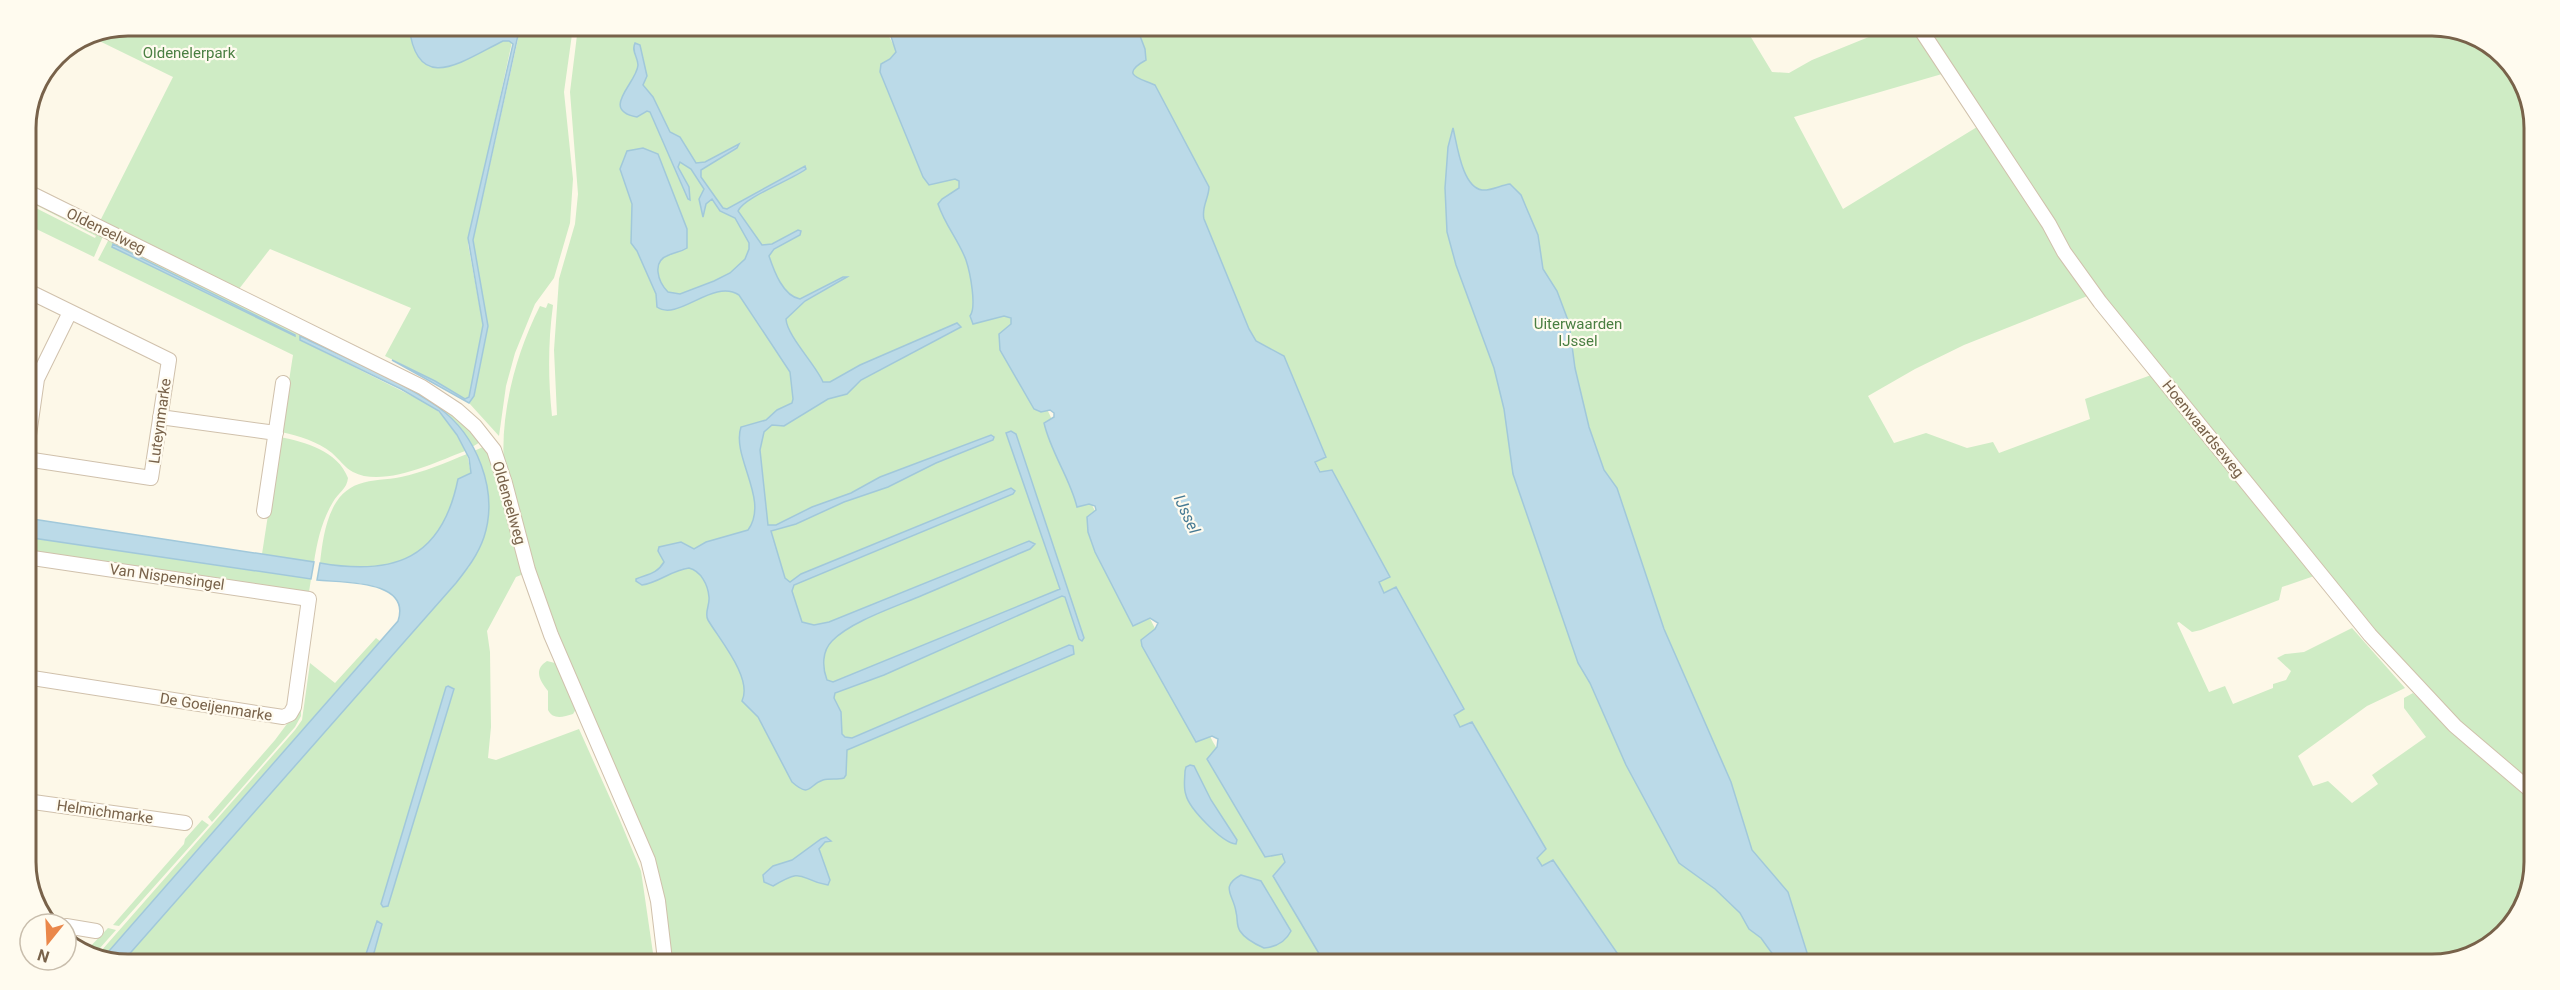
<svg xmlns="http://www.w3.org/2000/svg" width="2560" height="990" viewBox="0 0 2560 990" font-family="Roboto,sans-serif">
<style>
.green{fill:#cfecc5;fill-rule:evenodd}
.water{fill:#bbdae8;stroke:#a1c8da;stroke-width:1.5}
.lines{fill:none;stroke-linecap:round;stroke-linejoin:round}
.minor-casing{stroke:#d0c1ac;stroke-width:16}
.minor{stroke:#fff;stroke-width:14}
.labels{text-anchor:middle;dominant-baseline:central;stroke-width:4.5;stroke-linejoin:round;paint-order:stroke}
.park-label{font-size:15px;fill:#4a7f42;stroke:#fffbef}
.street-label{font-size:15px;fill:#78624a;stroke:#fffbef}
.water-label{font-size:16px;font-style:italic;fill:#467a94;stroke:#fffbef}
.rim{fill:none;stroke:#78624a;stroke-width:3}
</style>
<rect width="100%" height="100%" fill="#fdf8e8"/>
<path class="green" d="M128,26L573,27L564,92L573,179L570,223L554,278L535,304L515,353L506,386L499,436L469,403L474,396L488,326L473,240L518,39L512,42L468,244L483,325L470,394L467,400L435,381L385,356L411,308L270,249L239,289L99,223L173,77L87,35L43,83L56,55L89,33Z
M578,27H884L964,178L1010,317L1047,409L1092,505L1213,742L1346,962L669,960L662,899L556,650L504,465C500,413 516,353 540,306L546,308L548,303L553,305C548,343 548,378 552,416L557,415L554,350L559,279L575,224L578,194L570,92Z
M1115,28L1746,29L1772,72L1789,73L1812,60L1886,30L2465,31L2513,65L2534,121L2529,895L2494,944L2433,964L1607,963L1540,866L1381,590L1253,339L1134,80ZM1942,74L1977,127L1843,209L1794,117ZM2090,295L2154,374L2085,399L2090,419L1999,453L1993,442L1967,448L1926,433L1894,443L1868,396L1915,369L1964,345ZM2317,575L2450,729L2413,693L2404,698V708L2426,737L2372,775L2378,784L2352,803L2328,781L2313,786L2298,756L2367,706L2405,688L2352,628L2304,652L2285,654L2277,658L2291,671L2286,680L2273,684V688L2233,704L2225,686L2209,692L2177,623L2179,622L2192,632L2201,630L2279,600L2282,587Z
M26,195L104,234L94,257L26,224V203L95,238L96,236L26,200Z
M110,237L435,398L482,441L472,447L445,412L405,388L300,337V340L434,407L452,426L465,451C436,462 383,488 353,472C345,468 339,459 332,453C317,441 299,436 281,432L293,355L98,260ZM113,244L295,335V336L112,247Z
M280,437C305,442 338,451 348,478C347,489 338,493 333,502C322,520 317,542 314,562L262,554Z
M483,447H486L492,458L526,573L516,577L487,631L490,652L491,727L488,758L496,760L579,729L619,818L641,871L654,960H372L382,924L377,921L364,960L125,959L469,567C491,531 494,489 474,451ZM448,686L454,689L388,906L381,904L446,687Z
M467,454L471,473L458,479C448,534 416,570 357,569C345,568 332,565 320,563C323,536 328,494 359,484C372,479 387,480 401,477C424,472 445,463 467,454Z
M26,537L311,579L309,592L304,594L26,552Z
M376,638L380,641L102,959H94L295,730L302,720L310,663L335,683Z
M547,661L559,664L578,706L573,714C563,717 553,720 548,710V691C540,681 533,670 547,661Z
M301,705V716L295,727L212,822L208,817L275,740Z
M202,820L209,825L119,926L113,925L184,844L185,839Z
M108,928L116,930L92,957L85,952Z"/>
<path class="water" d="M409,26H520L473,240L488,326L474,396L469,403L392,360L435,381L465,399L469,397L483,325L468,238L513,44L509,41H503C464,60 417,97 409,26Z
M888,27L1137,28L1145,49L1146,60C1117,76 1143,79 1155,85L1209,187C1209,198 1201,207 1204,219L1249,329L1256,341L1284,356L1326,457L1315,462L1320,472L1332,470L1390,577L1379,582L1384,593L1396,587L1464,709L1454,715L1460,727L1472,722L1546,849L1537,858L1542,866L1553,860L1624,963L1344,962V958L1339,957L1324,962L1273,876L1285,862L1282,854L1265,857L1207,759L1217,747L1218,739L1212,736L1196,742L1142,646L1141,640L1155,629L1158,623L1150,618L1133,626L1095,552L1088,532L1087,517L1096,510L1095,506L1089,504L1077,507C1070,478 1051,453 1044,423L1054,417V413L1050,410L1041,412L1034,409L1000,350L999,334L1011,324V318L1004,316L973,324L970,316C977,307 970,272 966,260C959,241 945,225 938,204L942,199L959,188V181L955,179L929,185L923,177L880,72L881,64L890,59L896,52Z
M635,43L640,45L647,76L643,85L653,97L670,132L680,137L696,163L705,162L739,144L737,148L701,170V177L723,208L727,209L805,166L806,169C792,180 744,197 738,211L762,245L772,244L798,230L801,231L800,235L774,249L769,256C774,271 783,296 800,299L843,277H847L805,301L786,319C787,336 816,365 823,382H830L860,365L957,323L961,327L861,380L847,394L828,399L784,426L772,425L764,432L760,450L768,525H776L812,507L851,493L880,477L991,435L994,437L993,440L936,463L888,487L844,502L796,524L771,531L785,578L790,582L801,574L1011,488L1015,491L1013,494L794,585L792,591L802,622L814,625L829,622L1029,541L1035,544L1030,549C994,564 959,580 923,595C898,606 851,621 832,641C822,651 822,667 827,680L833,682L1060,589L1006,433L1011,431L1016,434L1084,638L1082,641L1079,639L1065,597L1062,596L884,675L835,693L834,698L841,712L842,734L845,737L852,738L1069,645L1073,646L1074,654L847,750L846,775L844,778C837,780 830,778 823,780C809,784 811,799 792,782L758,717L742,701C753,678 719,639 708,620C704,613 710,605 709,597C708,585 701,571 689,568C672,570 658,583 642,585L636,581V579C648,574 657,574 664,562L658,551L659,547L681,542L694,549L706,542L748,530C770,500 731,457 741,427L766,420L777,410L792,403L793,399L790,372L739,295C713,278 678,322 657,307L656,294L637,251L631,243L632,204L620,169L627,151L643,148L658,154L687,229V248C681,252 675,252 669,255C651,261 658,282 668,292L680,294L714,281L730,273L745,259L749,249V243L735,218L720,211L712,199L706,204L703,217L699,199L704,189L691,169L680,162L678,167L689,187L690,200L688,199L650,112L647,111L637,117C599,110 637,83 638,65C638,57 631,51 635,43Z
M1453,128C1457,144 1462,187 1482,190C1491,191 1501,185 1510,184L1521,195L1526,207L1538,235L1543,269L1557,291L1569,323L1575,368L1589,427L1604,470L1617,488L1664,629L1731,782L1752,850L1788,892L1808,956L1813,963H1779L1761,938L1749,929L1740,913L1715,889L1679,863L1626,765L1590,683L1578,663L1513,474L1504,409L1494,368L1456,265L1447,232L1445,188L1448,147Z
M113,244L295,335V336L112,247Z
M300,336C343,357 400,380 438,407C477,435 499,491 484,537C478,555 467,569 456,583L125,959H102L398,621C412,579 341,583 317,580L320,563C394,576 442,559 458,479L471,473L469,458L457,435L439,411L401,389L300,340Z
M26,518L314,562L311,579L26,537Z
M448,686L454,689L388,906L383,907L381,904L446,687Z
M1190,765L1194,766L1211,800L1237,840L1236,844C1222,843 1189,808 1186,795C1183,787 1185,778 1185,771L1186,767Z
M826,837L831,841L825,842L819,849L830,880L828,885C797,880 807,866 773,886L764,882L763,875L773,866L792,860L821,839Z
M1241,875L1261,881L1291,931C1286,941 1276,947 1264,948C1255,944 1245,939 1240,931C1236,925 1238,919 1236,912C1234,895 1219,887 1241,875Z
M377,921L382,924L372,960H364Z"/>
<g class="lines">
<g class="minor-casing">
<path id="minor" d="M1921,30L2049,224L2064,252L2100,302L2370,635L2455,726L2530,790
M26,191L422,387L457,410L475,426L494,450L505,483L528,570L551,635L648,860L658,901L665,960
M26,290L169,360L151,478L26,459
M160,417L276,433
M26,456L37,379L70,312
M264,511L283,383
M26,557L309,599L294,707L290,714L283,717L26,677
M26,801L185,823
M46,923L51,924
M66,926L96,931"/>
</g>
<use href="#minor" class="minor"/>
</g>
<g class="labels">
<g class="park-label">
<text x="189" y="53">Oldenelerpark</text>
<text x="1578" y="324">Uiterwaarden<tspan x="1578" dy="17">IJssel</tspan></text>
</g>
<g class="street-label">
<text transform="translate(106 231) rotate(26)">Oldeneelweg</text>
<text transform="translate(160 421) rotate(-82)">Luteynmarke</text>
<text transform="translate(2203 429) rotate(51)">Hoenwaardseweg</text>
<text transform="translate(509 503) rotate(74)">Oldeneelweg</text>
<text transform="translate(167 577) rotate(8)">Van Nispensingel</text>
<text transform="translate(216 707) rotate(9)">De Goeijenmarke</text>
<text transform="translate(105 812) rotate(8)">Helmichmarke</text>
</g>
<g class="water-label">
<text transform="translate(1187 514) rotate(65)">IJssel</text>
</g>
</g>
<path d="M0 0H2560V990H0ZM128 36H2432A92 92 0 0 1 2524 128V862A92 92 0 0 1 2432 954H128A92 92 0 0 1 36 862V128A92 92 0 0 1 128 36Z" fill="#fffbef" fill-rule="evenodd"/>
<path class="rim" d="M128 36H2432A92 92 0 0 1 2524 128V862A92 92 0 0 1 2432 954H128A92 92 0 0 1 36 862V128A92 92 0 0 1 128 36Z"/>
<g transform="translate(48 942) rotate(198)"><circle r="28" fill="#fffbef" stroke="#c9bead" stroke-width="1.5"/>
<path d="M0-4.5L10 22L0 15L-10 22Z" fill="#ea874a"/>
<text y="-9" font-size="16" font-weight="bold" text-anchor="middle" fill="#78624a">N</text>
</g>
</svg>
